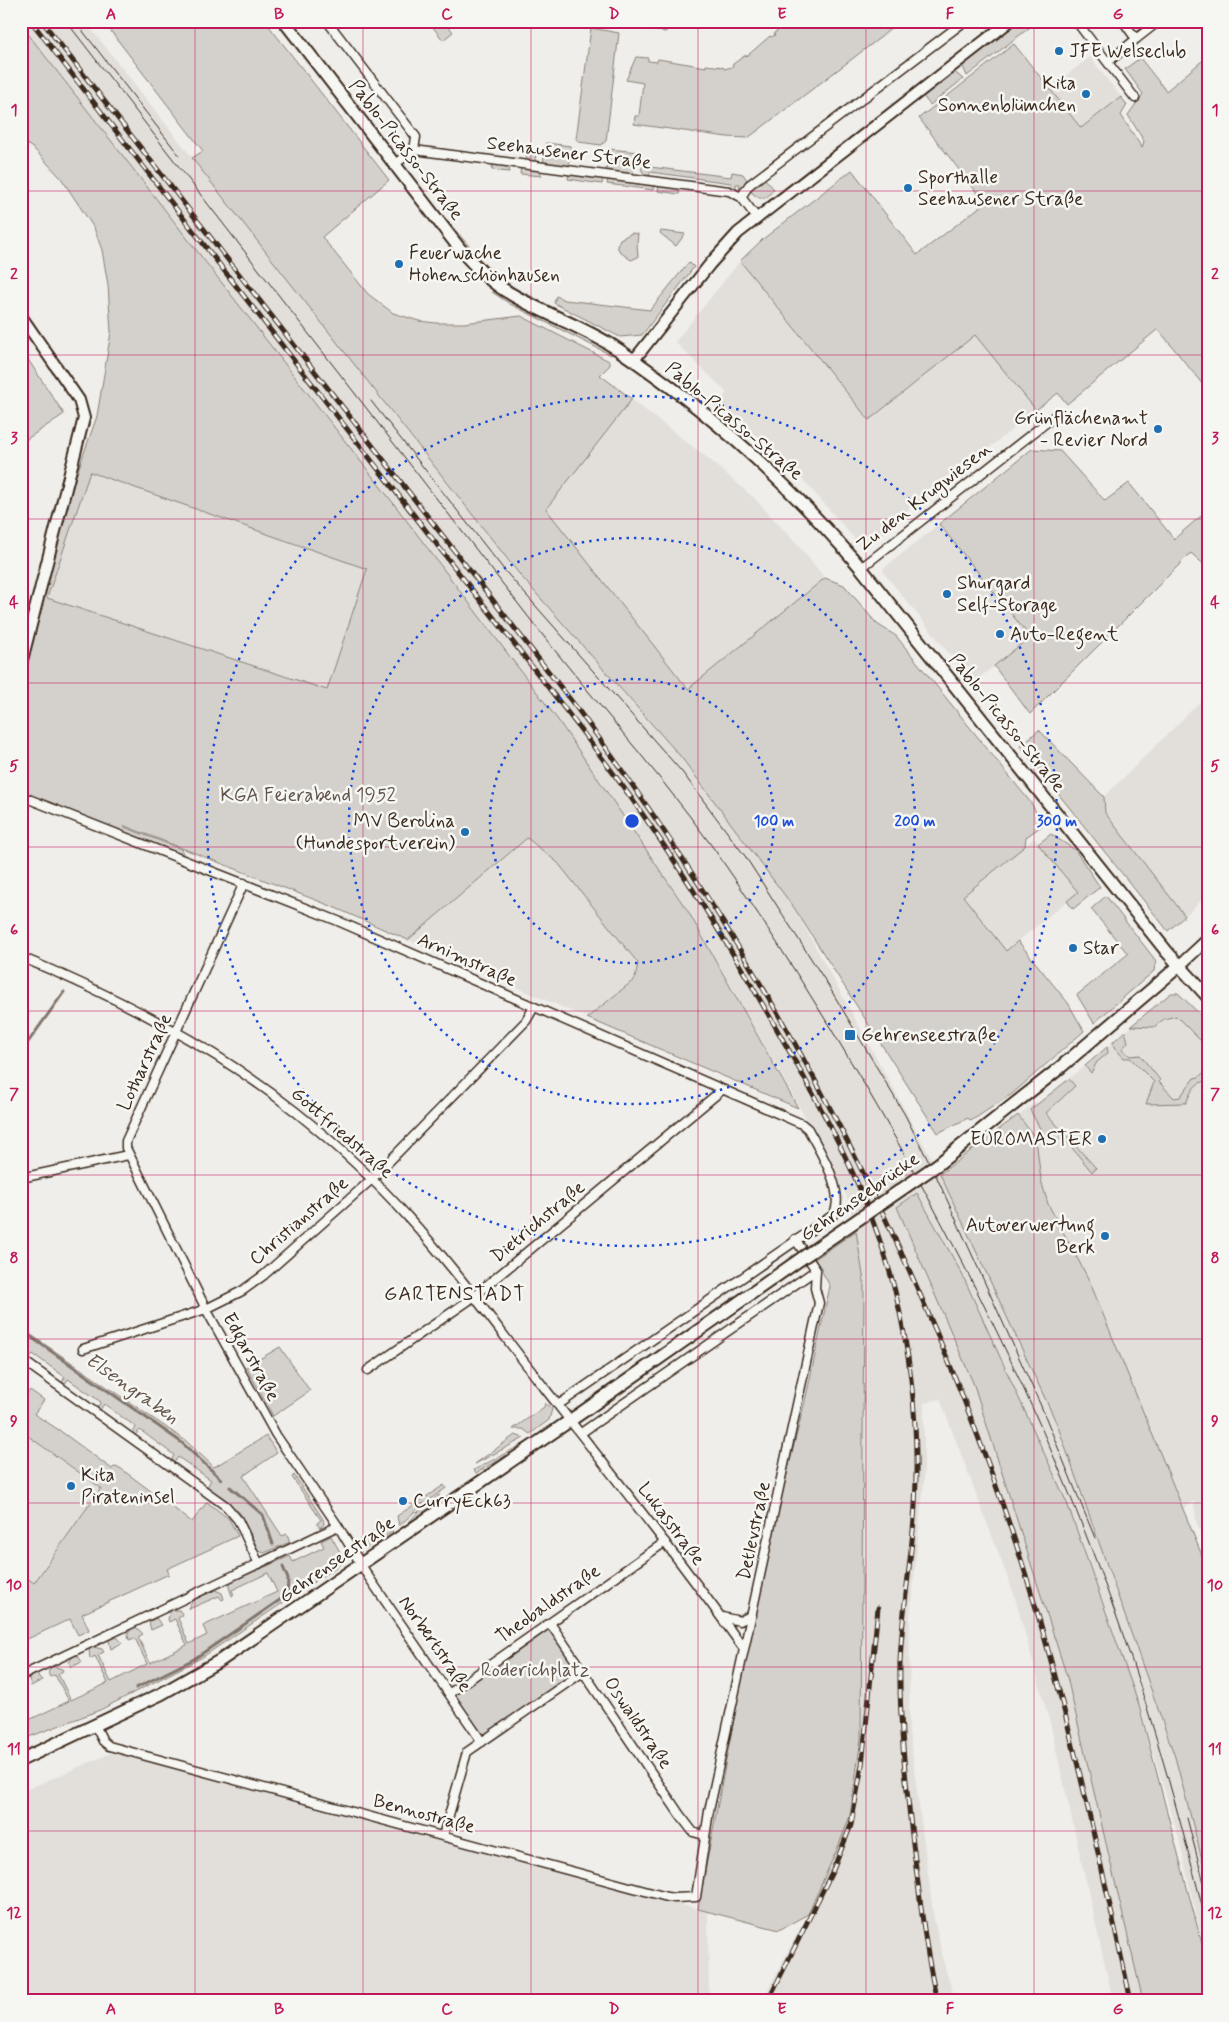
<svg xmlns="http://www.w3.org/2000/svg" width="1229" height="2022" viewBox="0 0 1229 2022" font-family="Mynerve,sans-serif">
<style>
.built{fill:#e2dfdb}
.green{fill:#d4d1cc;stroke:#887e75;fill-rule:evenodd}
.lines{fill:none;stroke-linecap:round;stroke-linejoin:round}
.stream{stroke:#81766d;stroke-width:3}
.minor-casing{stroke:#3b2a1e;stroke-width:11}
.tertiary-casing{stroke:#3b2a1e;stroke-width:14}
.secondary-casing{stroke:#3b2a1e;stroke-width:15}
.minor{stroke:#f6f6f2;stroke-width:8}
.tertiary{stroke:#f6f6f2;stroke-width:10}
.secondary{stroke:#f6f6f2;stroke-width:11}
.tram{stroke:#3b2a1e;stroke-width:1}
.rail-casing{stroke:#3b2a1e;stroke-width:5}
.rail{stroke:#f6f6f2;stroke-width:3;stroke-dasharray:9;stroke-linecap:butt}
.secondary-bridge-casing{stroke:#3b2a1e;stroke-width:15;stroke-linecap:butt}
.secondary-bridge{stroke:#f6f6f2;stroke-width:11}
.grid{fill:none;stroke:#c2185b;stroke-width:1;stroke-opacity:0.55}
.ring{fill:none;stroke:#1d4ed8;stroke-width:2.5;stroke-dasharray:2.5 5}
.poi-dot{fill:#1f6fb2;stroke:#f6f6f2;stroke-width:2}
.labels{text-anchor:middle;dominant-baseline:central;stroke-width:5;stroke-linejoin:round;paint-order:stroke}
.poi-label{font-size:19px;fill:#3b2a1e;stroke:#f6f6f2;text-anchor:start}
.street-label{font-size:19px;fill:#3b2a1e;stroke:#f6f6f2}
.park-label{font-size:19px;fill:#61544a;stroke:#f6f6f2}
.neighbourhood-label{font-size:20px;letter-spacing:1px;fill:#3b2a1e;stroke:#f6f6f2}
.water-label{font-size:20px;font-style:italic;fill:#64564c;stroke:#f6f6f2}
.centre{fill:#1d4ed8;stroke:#f6f6f2;stroke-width:2.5}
.ring-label{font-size:15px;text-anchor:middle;font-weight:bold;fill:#1d4ed8;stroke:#f6f6f2;stroke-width:5;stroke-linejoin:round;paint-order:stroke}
.neatline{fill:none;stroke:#c2185b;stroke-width:2}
.grid-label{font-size:16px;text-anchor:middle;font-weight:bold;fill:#c2185b}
</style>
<rect width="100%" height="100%" fill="#efeeea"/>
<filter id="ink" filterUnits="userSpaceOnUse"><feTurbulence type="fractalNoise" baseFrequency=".02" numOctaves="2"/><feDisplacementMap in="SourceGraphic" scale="10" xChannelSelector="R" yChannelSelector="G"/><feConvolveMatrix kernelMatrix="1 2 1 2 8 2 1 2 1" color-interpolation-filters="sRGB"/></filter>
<g filter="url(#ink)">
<path class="built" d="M21,21H85L520,575L681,757L795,909L940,1174L1057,1424L1175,1757L1208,1882V1968L1179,1839L1138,1702L1067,1503L962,1274L917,1193L897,1207L974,1385L1067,1677L1143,2001H1113L1051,1727L1014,1594L940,1399L924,1403V1482L910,1616L909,1730L934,1919L946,1971L956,2001H762L808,1914L850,1816L861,1739L864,1281L856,1231L847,1197L814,1133L689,913L558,720L394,504L21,25Z
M1090,57L1121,97L1081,128L1049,89Z
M740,261L869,420L975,334L1036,410L983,453L975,455L971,462L918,505L909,508L905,516L866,547L861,546L805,482L771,449L721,407L726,392L675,342Z
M631,399L710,460L754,498L797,544L825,578L688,690L545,509Z
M90,471L367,569L327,690L47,598Z
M939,524L1030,637L973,683L883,572L884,568Z
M1208,694V894L1185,916L1105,813L1104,797Z
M527,838L558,863L638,963L635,979L587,1018L408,940Z
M1034,838L1078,892L1006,951L963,896Z
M1171,993H1178L1208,1022V1550L1196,1521L1194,1501L1180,1510L1107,1322L1089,1280L1048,1204L1041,1180L1037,1147L1033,1135L1019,1116L1035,1102L1037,1104L1085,1066Z
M21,1431L101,1488L33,1583L21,1574Z
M116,1751L708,1912L709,2001H21V1792Z"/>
<path class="green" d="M103,21H265L389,180L322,237L368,294L393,313L419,321L436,323H464L521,316L609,361L610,365L600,375L632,399L546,509L688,689L825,578L844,585L877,624L896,636L1031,803L1043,825L1026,837L1025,846L963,896L1006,951L1018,941L1068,1003L1084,1031L1012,1094L971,1121L968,1118L938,1133L795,909L681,757L520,575L192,158L203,151Z
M428,21H444L453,32L443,40Z
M591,21H621L620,27L592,23Z
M625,21H660L666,25V32L625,27Z
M792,21H898L881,37L748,138L727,137L634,124L635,116H639L643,83L626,80L636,57L648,58V61L657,62L658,59L706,67V65L723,67L724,69L732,67L733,64L746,55L747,56L770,36L772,37L775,35L774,33Z
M1017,21H1038L967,76L962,64Z
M21,25L394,504L558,720L689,913L798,1108L587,1018L635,979L638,963L558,863L527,838L408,940L331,906L125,826L124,827L181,849L184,856L21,792V786H24L21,784V685L46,581L76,476L97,416L111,332L108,285L102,250L94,228L61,178L34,149L21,140ZM90,472L367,569L327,690L47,598Z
M591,28L619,33L606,141L601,145L579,142L576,139Z
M1014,44L1081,128L1121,97L1127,105L1121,115L1142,148L1144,141L1128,115L1143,94L1125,69L1140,58L1166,91L1208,56V391L1158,329L1067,404L1058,393L1036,410L975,335L869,420L740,261L763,239L852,170L917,255L985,203L919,118Z
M953,71L963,79L930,105L922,95Z
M546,143L571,146L569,167L543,164Z
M609,149L639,152L635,154L633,175L606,171Z
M527,150L536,153L535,161L526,162Z
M646,162H650V167L731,177L732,172L743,174L747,180L744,187L739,189L740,184H736V189L730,188L731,183L650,172L649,177H646L641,169Z
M493,164L510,166L509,172L492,170Z
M521,168L539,170L542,176L520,174Z
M569,174L603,178L602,184L568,179Z
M764,178L774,189L766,198H759L752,193L750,188Z
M608,179L654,184L653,190L607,184Z
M659,185L680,188L679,194L658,191Z
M431,202L488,268L515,288L617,340V342L505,284L468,250Z
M661,231L685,234L676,246L660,233Z
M632,233L638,234L637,243L638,257L631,260L620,252L617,246L620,239Z
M689,262L694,267L642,335L620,337L554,303L556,296L565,300L650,310Z
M494,289L507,298L613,352L611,355L510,304L492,292Z
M21,349L64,414L21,443Z
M1032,449L1060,451L1105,501L1129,483L1174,539L1208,510V568L1191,553L1030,714L994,666L1030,637L939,524Z
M1039,730L1104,797L1105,813L1185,916L1168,931L1020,746Z
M1051,834L1075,850L1100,887L1073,909L1067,901L1078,892L1038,844Z
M1106,896L1156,961L1154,971L1094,1023L1077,995L1128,954L1091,909Z
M1171,993H1178L1208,1022V1048L1176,1016L1164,1019L1154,1027L1131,1026Z
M1125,1031L1128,1042L1122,1049L1130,1056L1140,1055L1160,1080L1159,1082L1174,1098L1180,1097L1194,1078L1199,1077L1204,1072L1208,1075V1081C1194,1082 1191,1092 1186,1103L1146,1104L1154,1082L1130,1058H1124L1114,1047L1113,1042Z
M1107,1047L1108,1053L1097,1062L1091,1073L1085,1066Z
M1069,1079L1075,1086L1046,1113L1096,1168L1092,1172L1063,1137L1049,1145L1030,1110Z
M1018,1115L1033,1135L1037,1147L1041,1180L1048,1204L1089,1280L1208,1570V1882L1175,1757L1057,1424L940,1174Z
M917,1193L962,1274L1067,1503L1138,1702L1203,1948L1208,1968V2001H1143L1067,1677L974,1385L897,1207Z
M856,1231L864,1281L861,1739L850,1816L838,1847L808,1914L779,1930L698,1909L760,1581L806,1397L830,1286L815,1259Z
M21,1328L186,1441L214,1467L266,1436L277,1453L243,1476L282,1536L287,1534L290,1542L264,1553L259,1551L240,1513L207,1487L211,1480L178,1457L174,1463L171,1461L174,1455L140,1430L135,1435L133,1433L136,1427L104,1404L100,1410L97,1408L101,1402L68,1379L65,1384L62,1382L65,1377L33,1354L29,1359L27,1358L30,1352L21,1346Z
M280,1347L310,1391L273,1416L246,1367Z
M30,1390L44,1400L34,1414L59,1430L112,1469L114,1467L120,1468L192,1522L207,1502L229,1519L238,1536L167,1569L169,1574L82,1614L89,1630L78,1635L70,1619L21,1642V1574L34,1583L101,1488L21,1431V1403Z
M545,1403L552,1409L549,1420L530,1434L523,1429H513L544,1407Z
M515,1435L524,1438L475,1464Z
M526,1444L476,1473L474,1470L525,1443Z
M294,1475L323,1519L324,1524L320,1528L317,1523L321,1520L292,1477Z
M444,1485L446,1488L422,1505L399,1526L397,1516Z
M439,1495L442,1500L402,1530L418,1512Z
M387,1522L393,1531L375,1545L369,1534Z
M331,1536L345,1561L201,1658L100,1710L21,1740V1723L28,1720L21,1706V1699L31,1719L69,1701L55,1675L50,1677C47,1672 49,1670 52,1666L62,1669L63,1671L58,1674L71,1700L108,1683L95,1656L90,1659L89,1649L93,1647L102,1649L104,1652L98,1655L111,1682L147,1664L135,1638L129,1640L128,1634L131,1628L136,1627L143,1634L138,1637L150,1663L187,1645L175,1619L169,1622L168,1619L171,1610H179L183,1615L178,1618L189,1644L207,1635L203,1626L277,1592L268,1573L232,1590L234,1595L232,1596L229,1587L231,1582L290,1556L293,1562L324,1547L321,1541Z
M358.5 1543a5.5 5.5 0 1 1 11 0a5.5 5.5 0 1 1-11 0Z
M215,1590L222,1593L224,1599L222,1600L219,1596L189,1609L192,1601Z
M156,1618L162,1625L151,1630L149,1622Z
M550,1627L577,1667L576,1675L484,1736L453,1693Z
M112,1637L118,1638L122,1643L111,1649L109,1641Z
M74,1655L78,1656L82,1662L71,1667L69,1662Z
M36,1674L42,1680L31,1686L29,1678Z"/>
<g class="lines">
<path class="stream" d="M21,1052L64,992
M21,1330L181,1442L221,1479
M230,1487L263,1515L273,1544
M136,1688L194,1659L287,1595L288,1579L283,1567"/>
<g class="minor-casing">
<path id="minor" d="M327,21L416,137L414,150
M1076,21L1135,98
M1136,39L1159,21
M1108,62L1136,39L1123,21
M395,164L414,150L729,191L741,197L757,218
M741,197L749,185L965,21
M861,568L1056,415
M21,796L338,921L802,1124L808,1129C819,1150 847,1193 833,1215L558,1405
M244,883L126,1141V1148L206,1309L276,1435L338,1526L368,1576L482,1742
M21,957C119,998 213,1046 296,1112C336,1144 374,1179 408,1217C455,1268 496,1326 539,1381C608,1469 678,1557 744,1649
M21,1178L128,1155
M83,1349L206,1309L242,1291L264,1275L372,1179L526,1021L534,1007
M21,1359L226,1506L238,1520L259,1564
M368,1370L468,1301L722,1090
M581,1433L816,1270
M722,1617L740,1621L752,1615
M550,1623L680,1815L693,1832L704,1835
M21,1676L338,1526
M450,1693L665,1542
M95,1725L103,1741L109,1746L667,1897L675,1898L696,1897L709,1811L819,1303L815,1288L816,1270L795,1239
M443,1836L467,1752L583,1672"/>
</g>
<g class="tertiary-casing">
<path id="tertiary" d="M21,316L79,400L84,418L21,664
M634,360L710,264L738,233L1010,21
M1179,966L1208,939"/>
</g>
<g class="secondary-casing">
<path id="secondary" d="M284,21L460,249C475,266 491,283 511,294C546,315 585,327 619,350C710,411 790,485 861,568L1167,952L1208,997
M937,1165L1056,1071L1179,966
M21,1760L161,1694L221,1660L584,1411L802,1258"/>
</g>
<use href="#minor" class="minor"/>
<use href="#tertiary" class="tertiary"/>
<use href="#secondary" class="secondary"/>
<path class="tram" d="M66,21C220,220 375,419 530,619C599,708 676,790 739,885C894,1117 1027,1363 1120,1626C1155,1726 1183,1828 1208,1930
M75,21L179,155
M371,401L505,571L682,772L745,856L828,985L905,1115L938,1180L1041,1406L1095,1538
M1187,1818L1208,1898"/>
<g class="rail-casing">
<path id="rail" d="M31,21C174,207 319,392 462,577C511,640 561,702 608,766C671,851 727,941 779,1033C826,1115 872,1199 895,1291C912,1361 919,1433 915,1505C912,1558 902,1610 900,1663C899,1723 906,1784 913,1844C920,1897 925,1949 937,2001
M42,21L576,707C766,962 916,1242 1016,1544C1065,1693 1097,1848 1131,2001
M768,2001L833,1870L851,1825L862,1765L878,1608"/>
</g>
<use href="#rail" class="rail"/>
<g class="secondary-bridge-casing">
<path id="secondary-bridge" d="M802,1258L937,1165"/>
</g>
<use href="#secondary-bridge" class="secondary-bridge"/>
</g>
</g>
<path class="grid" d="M195,21V2001M363,21V2001M531,21V2001M698,21V2001M866,21V2001M1034,21V2001M21,191H1208M21,355H1208M21,519H1208M21,683H1208M21,847H1208M21,1011H1208M21,1175H1208M21,1339H1208M21,1503H1208M21,1667H1208M21,1831H1208"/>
<g class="ring">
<circle cx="632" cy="821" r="142"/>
<circle cx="632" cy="821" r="283"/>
<circle cx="632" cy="821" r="425"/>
</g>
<g class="poi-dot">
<circle cx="1059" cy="51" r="5"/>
<circle cx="1086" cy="94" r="5"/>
<circle cx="908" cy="188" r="5"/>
<circle cx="399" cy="264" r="5"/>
<circle cx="1158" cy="429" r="5"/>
<circle cx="947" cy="594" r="5"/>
<circle cx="1000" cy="634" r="5"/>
<circle cx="465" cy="832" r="5"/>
<circle cx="1073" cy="948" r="5"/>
<rect x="844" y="1029" width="12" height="12" rx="2.5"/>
<circle cx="1102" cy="1139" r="5"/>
<circle cx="1105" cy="1236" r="5"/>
<circle cx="71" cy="1486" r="5"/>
<circle cx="403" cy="1501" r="5"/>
</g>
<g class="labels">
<g class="poi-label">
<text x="1069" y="51">JFE Welseclub</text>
<text x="1076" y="83" text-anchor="end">Kita<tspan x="1076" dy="22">Sonnenblümchen</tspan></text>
<text x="918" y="177">Sporthalle<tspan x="918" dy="22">Seehausener Straße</tspan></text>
<text x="409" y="253">Feuerwache<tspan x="409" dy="22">Hohenschönhausen</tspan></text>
<text x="1148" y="418" text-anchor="end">Grünflächenamt<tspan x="1148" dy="22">- Revier Nord</tspan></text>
<text x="957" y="583">Shurgard<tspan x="957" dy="22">Self-Storage</tspan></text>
<text x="1010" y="634">Auto-Regent</text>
<text x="455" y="821" text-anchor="end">MV Berolina<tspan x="455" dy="22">(Hundesportverein)</tspan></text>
<text x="1083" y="948">Star</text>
<text x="861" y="1035">Gehrenseestraße</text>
<text x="1092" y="1139" text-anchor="end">EUROMASTER</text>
<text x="1095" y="1225" text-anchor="end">Autoverwertung<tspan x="1095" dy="22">Berk</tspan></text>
<text x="81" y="1475">Kita<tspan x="81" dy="22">Pirateninsel</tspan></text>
<text x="413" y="1501">CurryEck63</text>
</g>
<g class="street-label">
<text transform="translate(406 150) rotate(52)">Pablo-Picasso-Straße</text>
<text transform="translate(569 153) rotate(7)">Seehausener Straße</text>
<text transform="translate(734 421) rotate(40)">Pablo-Picasso-Straße</text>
<text transform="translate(924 497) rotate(-38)">Zu den Krugwiesen</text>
<text transform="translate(1007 723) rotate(51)">Pablo-Picasso-Straße</text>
<text transform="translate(467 960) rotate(24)">Arnimstraße</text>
<text transform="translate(145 1062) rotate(-65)">Lotharstraße</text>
<text transform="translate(342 1133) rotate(41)">Gottfriedstraße</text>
<text transform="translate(860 1197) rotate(-35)">Gehrenseebrücke</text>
<text transform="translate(299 1221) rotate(-41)">Christianstraße</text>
<text transform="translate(538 1222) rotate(-40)">Dietrichstraße</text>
<text transform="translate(251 1357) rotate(61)">Edgarstraße</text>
<text transform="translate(671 1524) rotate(53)">Lukasstraße</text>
<text transform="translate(754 1531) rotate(-78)">Detlevstraße</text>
<text transform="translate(337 1560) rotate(-35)">Gehrenseestraße</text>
<text transform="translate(548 1604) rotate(-35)">Theobaldstraße</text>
<text transform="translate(435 1644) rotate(55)">Norbertstraße</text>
<text transform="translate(638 1723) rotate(56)">Oswaldstraße</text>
<text transform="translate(424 1814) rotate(15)">Bennostraße</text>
</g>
<g class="park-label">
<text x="308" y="795">KGA Feierabend 1952</text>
<text x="535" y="1670">Roderichplatz</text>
</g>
<g class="neighbourhood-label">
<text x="455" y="1294">GARTENSTADT</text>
</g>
<g class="water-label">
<text transform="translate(132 1389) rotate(35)">Elsengraben</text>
</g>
</g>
<circle cx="632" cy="821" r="8" class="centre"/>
<g class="ring-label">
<text x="774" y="826">100 m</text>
<text x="915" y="826">200 m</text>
<text x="1057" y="826">300 m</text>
</g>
<rect width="1229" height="2022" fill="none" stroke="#f6f6f2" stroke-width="55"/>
<rect x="28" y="28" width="1174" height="1966" class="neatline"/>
<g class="grid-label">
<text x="111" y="19">A</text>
<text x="279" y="19">B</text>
<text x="447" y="19">C</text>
<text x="614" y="19">D</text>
<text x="782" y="19">E</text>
<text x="950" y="19">F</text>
<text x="1118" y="19">G</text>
<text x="14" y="115">1</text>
<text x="1215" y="115">1</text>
<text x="14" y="279">2</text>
<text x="1215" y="279">2</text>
<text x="14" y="443">3</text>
<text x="1215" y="443">3</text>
<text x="14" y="607">4</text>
<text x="1215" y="607">4</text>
<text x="14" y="771">5</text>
<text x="1215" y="771">5</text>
<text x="14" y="935">6</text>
<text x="1215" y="935">6</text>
<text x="14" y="1099">7</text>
<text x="1215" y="1099">7</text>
<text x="14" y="1263">8</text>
<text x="1215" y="1263">8</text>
<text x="14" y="1426">9</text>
<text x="1215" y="1426">9</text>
<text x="14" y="1590">10</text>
<text x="1215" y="1590">10</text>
<text x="14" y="1754">11</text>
<text x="1215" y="1754">11</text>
<text x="14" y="1918">12</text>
<text x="1215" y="1918">12</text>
<text x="111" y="2014">A</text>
<text x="279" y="2014">B</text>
<text x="447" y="2014">C</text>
<text x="614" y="2014">D</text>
<text x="782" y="2014">E</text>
<text x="950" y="2014">F</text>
<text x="1118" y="2014">G</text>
</g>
</svg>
